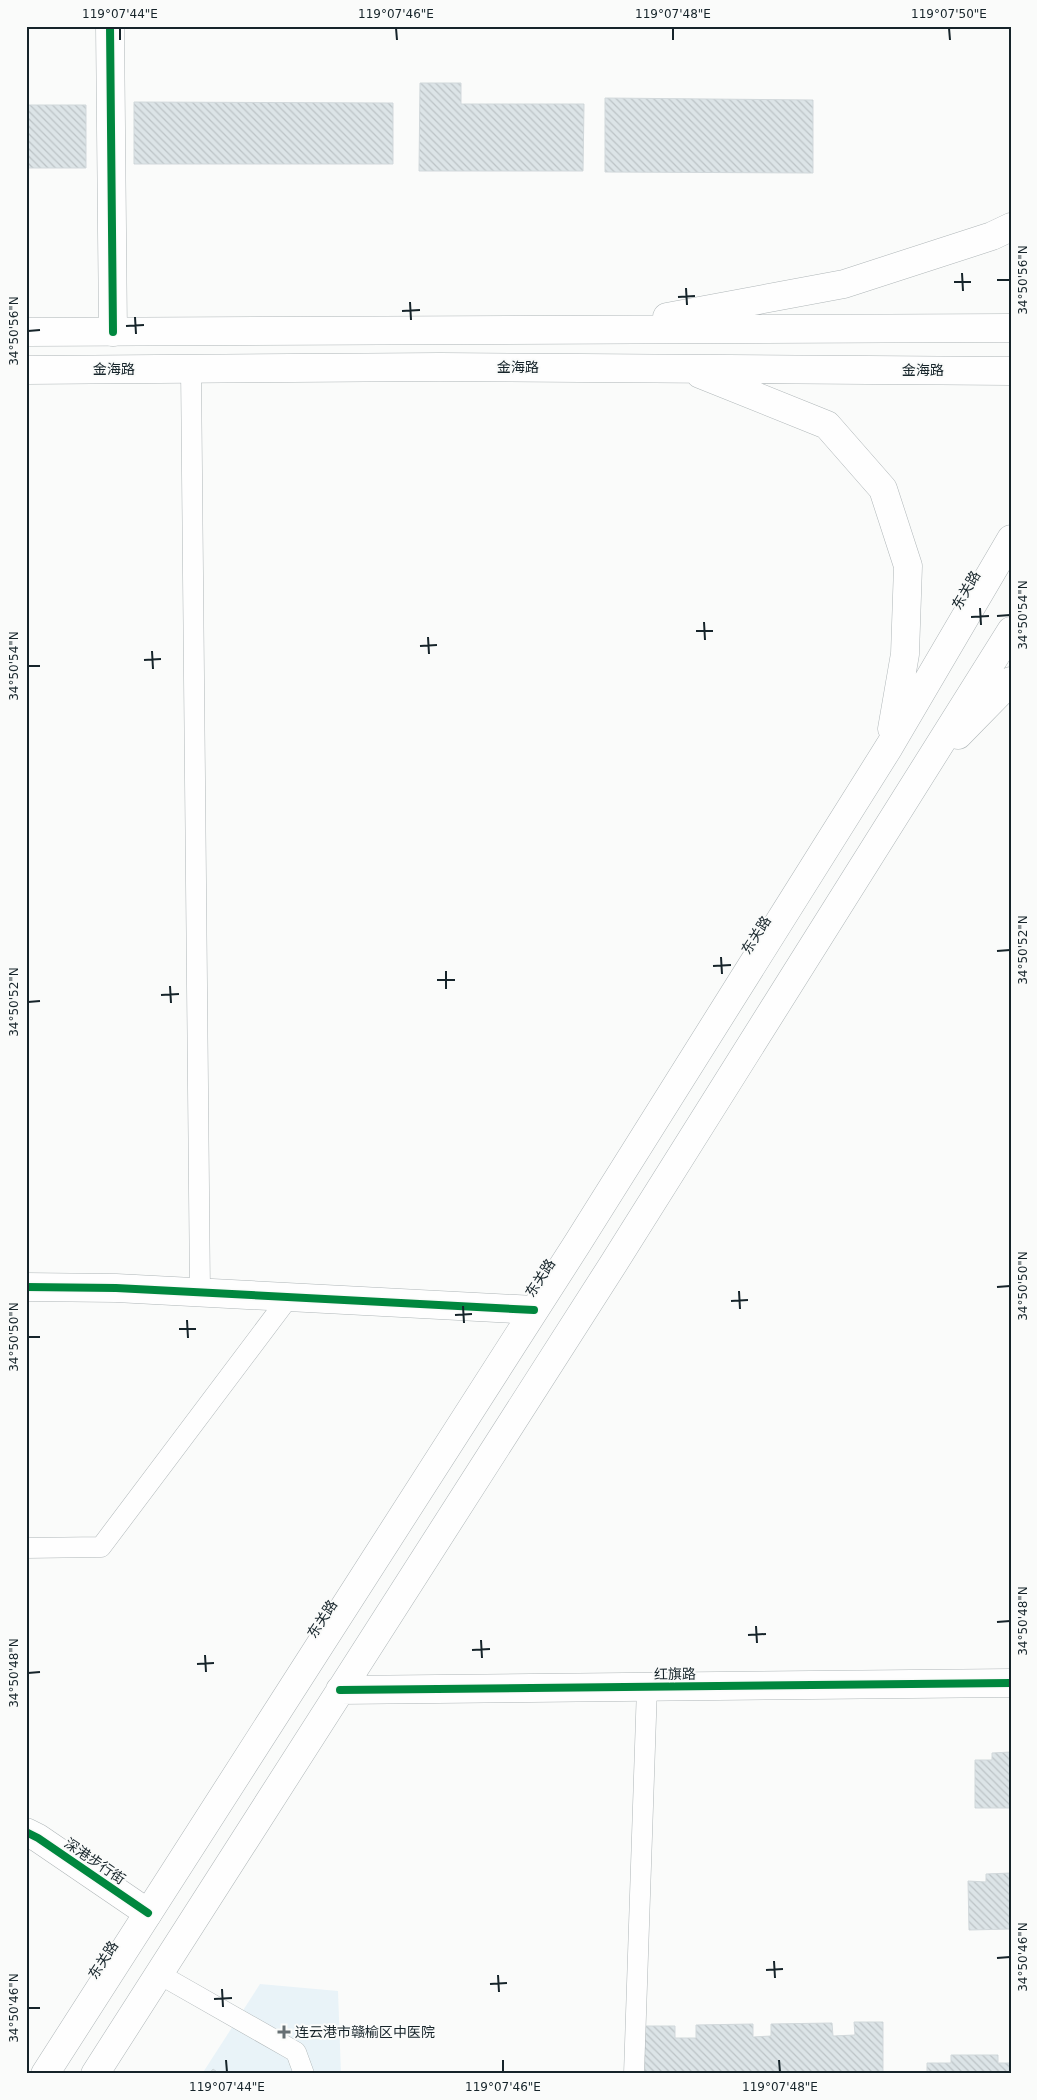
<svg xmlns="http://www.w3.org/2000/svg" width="1037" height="2100" viewBox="0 0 1037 2100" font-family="'DejaVu Sans','Noto Sans SC',sans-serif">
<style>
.built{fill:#e9f3f8}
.building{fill:url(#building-back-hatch);stroke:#d1d8db}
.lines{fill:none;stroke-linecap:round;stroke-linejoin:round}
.lane-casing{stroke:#afb6b8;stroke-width:21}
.street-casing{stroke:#afb6b8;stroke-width:29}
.secondary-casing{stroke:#afb6b8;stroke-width:29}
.lane{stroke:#fefefe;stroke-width:20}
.street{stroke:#fefefe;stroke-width:28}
.secondary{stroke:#fefefe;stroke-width:28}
.cycleway-casing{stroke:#fafbfa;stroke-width:11}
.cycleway{stroke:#00873e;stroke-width:8}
.ticks{fill:none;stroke:#16242a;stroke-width:2}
.poi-dot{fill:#666f73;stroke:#fafbfa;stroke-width:2}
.labels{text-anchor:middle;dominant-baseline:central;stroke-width:4;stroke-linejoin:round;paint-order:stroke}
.street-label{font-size:14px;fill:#16242a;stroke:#fafbfa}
.poi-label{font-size:14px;fill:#16242a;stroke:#fafbfa;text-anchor:start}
.neatline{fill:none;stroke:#16242a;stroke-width:2}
.ticks-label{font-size:12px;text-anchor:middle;fill:#16242a}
</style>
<defs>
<pattern id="building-back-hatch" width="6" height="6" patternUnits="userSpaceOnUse" patternTransform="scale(1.25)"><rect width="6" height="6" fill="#dce4e7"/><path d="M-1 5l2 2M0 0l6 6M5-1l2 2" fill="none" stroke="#bcc3c6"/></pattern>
</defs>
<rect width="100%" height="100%" fill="#fafbfa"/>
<path class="built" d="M260,1984L338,1991L341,2074H202Z"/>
<path class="building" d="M420,83H461V104H584L583,171H419Z
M605,98L813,100V173L605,172Z
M134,102L393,103V164H134Z
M26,105H86V168H26Z
M1011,1752V1808H975V1760H992V1753Z
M1011,1873V1929L969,1930L968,1881L986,1882V1874Z
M854,2022H883V2074H645L644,2026H675V2038H696V2025L753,2024V2037L771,2036V2024L832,2023L833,2036L855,2035Z
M951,2055H998V2063H1011V2074H927V2063H951Z
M213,2069L220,2074H209Z"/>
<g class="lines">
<g class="lane-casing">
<path id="lane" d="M191,369L200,1292
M26,1548L101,1547L289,1297
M159,1974L296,2052L304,2074
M634,2074L647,1687"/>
</g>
<g class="street-casing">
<path id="street" d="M110,26L113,332
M26,1287L116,1288L534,1310
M26,1832L38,1838L148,1913"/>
</g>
<g class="secondary-casing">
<path id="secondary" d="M667,317L844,284L992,236L1011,227
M26,332L1011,328
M26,370L440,367L1011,371
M700,374L827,425L883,489L908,566L905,654L892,729
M958,735L1011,681
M340,1690L1011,1683
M45,2074L577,1244L889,747L1011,539
M95,2074L612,1266L1011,631"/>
</g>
<use href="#lane" class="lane"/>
<use href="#street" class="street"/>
<use href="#secondary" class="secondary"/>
<g class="cycleway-casing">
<path id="cycleway" d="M110,26L113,332
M26,1287L116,1288L534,1310
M340,1690L1011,1683
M26,1832L38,1838L148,1913"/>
</g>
<use href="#cycleway" class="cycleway"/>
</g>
<path class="ticks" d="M120,28V40M396,28L397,40M673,28V40M949,28L950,40M962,273L963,291M997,280H1010M954,282H971M686,288L687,305M678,297L695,296M410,302L411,320M402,311L420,310M135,317L136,334M126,326L144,325M28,331L40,330M980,608L981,625M997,616L1010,615M971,617L989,616M704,622L705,640M696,631H713M428,637L429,654M420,646L437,645M152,651L153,669M144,660L161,659M28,666H40M997,951L1010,950M721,957L722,974M713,966L731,965M446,971V989M437,980H455M170,986L171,1003M161,995L179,994M28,1002L40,1001M997,1287L1010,1286M739,1291L740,1309M731,1301L748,1300M463,1306L464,1323M455,1315L472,1314M187,1320L188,1338M179,1329H196M28,1337H40M997,1622L1010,1621M756,1626L757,1643M748,1635L766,1634M481,1640L482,1658M472,1650L490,1649M205,1655L206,1672M197,1664L214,1663M28,1673L40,1672M997,1958L1010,1957M774,1961L775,1978M766,1970L783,1969M498,1975L499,1992M490,1984L507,1983M222,1989L223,2007M214,1999L232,1998M28,2008H40M226,2060L227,2072M503,2060V2072M779,2060L780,2072"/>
<path class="poi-dot" d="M281.5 2024.5h5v5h5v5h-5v5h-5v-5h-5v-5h5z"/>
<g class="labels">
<g class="street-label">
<text x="518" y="367">金海路</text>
<text x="114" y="369">金海路</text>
<text x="923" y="370">金海路</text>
<text transform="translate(966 590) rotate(-60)">东关路</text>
<text transform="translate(756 935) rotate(-58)">东关路</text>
<text transform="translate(540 1278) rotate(-57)">东关路</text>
<text transform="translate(322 1619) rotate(-57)">东关路</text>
<text transform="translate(675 1674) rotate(-1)">红旗路</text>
<text transform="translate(95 1861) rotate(34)">深港步行街</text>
<text transform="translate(103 1960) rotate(-57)">东关路</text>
</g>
<g class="poi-label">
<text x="295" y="2032">连云港市赣榆区中医院</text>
</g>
</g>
<rect width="1037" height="2100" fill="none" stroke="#fafbfa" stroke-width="55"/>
<rect x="28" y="28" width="982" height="2044" class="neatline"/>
<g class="ticks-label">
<text x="120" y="18">119°07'44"E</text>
<text x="396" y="18">119°07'46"E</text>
<text x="673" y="18">119°07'48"E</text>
<text x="949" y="18">119°07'50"E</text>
<text transform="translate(1023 280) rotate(-90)" y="4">34°50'56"N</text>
<text transform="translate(14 331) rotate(-90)" y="4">34°50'56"N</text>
<text transform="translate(1023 615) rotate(-90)" y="4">34°50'54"N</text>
<text transform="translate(14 666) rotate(-90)" y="4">34°50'54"N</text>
<text transform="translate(1023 950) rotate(-90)" y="4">34°50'52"N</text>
<text transform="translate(14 1002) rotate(-90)" y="4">34°50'52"N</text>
<text transform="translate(1023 1286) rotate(-90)" y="4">34°50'50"N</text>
<text transform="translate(14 1337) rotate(-90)" y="4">34°50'50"N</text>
<text transform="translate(1023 1621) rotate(-90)" y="4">34°50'48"N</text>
<text transform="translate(14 1673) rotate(-90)" y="4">34°50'48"N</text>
<text transform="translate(1023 1957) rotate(-90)" y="4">34°50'46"N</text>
<text transform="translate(14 2008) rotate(-90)" y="4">34°50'46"N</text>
<text x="227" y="2091">119°07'44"E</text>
<text x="503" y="2091">119°07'46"E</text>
<text x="780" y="2091">119°07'48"E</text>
</g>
</svg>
